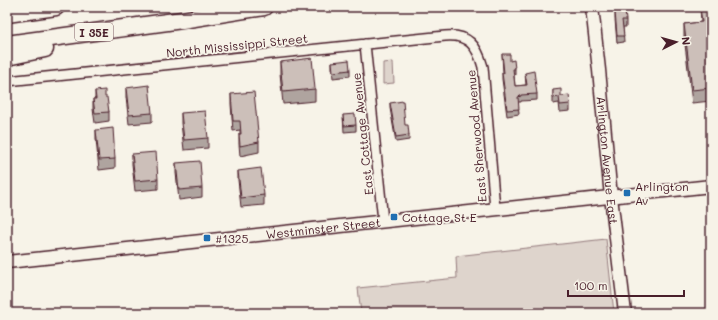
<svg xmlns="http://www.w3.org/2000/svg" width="718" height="320" viewBox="0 0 718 320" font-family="Mali,sans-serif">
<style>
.green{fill:#ded4cc;stroke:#947a7c}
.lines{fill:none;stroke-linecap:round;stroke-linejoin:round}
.street-casing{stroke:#4a1f2b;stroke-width:12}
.secondary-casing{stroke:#4a1f2b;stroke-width:15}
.highway-casing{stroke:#4a1f2b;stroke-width:19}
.street{stroke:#f7f3e8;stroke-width:9}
.secondary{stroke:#f7f3e8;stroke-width:12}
.highway{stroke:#f7f3e8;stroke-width:16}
.wall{fill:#afa49f;stroke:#4a1f2b}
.building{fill:#ccbfb9;stroke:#4a1f2b}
.poi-dot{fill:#1f6fb2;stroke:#f7f3e8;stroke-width:1.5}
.labels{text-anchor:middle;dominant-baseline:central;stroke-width:3.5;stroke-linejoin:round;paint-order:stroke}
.shield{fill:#f7f3e8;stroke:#7e5f64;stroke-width:1}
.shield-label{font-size:11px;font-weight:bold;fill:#4a1f2b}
.street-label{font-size:12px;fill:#4a1f2b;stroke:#f7f3e8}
.poi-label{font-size:12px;fill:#4a1f2b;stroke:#f7f3e8;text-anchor:start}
</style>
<rect width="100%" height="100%" fill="#f7f3e8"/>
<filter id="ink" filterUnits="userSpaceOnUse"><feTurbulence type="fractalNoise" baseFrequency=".025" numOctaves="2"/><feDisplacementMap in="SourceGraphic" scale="8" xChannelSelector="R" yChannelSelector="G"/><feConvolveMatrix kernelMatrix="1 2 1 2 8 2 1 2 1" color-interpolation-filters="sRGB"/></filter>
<g filter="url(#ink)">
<path class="green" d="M393,62L394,83L383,84V63Z
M606,239L614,313H361L358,288L457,278L456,256Z"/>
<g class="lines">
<g class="street-casing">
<path id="street" d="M365,44L383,221
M7,81L445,36C468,34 477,45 483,67L495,209"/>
</g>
<g class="secondary-casing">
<g id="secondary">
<path id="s1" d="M592,7L599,70L611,197L625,313"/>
<path id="s2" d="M7,262L711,186"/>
</g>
</g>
<g class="highway-casing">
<path id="highway" d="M7,14L56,7
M7,44L182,20L264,7
M7,57L45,49"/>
</g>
<use href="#street" class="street"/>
<use href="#secondary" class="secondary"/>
<use href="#highway" class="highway"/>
</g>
<path class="wall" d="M711,7V101L692,103L684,36V24L701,22L700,8Z
M615,12L626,20V27H623L624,42L617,43L615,19Z
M502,54L510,61L515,69V75H514L515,86L526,85L525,73L537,94V100L521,101V102H518L519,114L507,116L502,79V73H503Z
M280,62L315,89V101L283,104L280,74Z
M332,62L350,70V76L333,78L332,68Z
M126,88L152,113V122L129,124L126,97Z
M553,90L561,96L570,104V111L560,112L559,103L553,104Z
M95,91L105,97L109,112V121L95,123L93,109V99H95Z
M231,94L259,142V152L240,156L239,144V134H240V130L233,131L231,104Z
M390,103L405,125L409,135V140L396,142L390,108Z
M181,113L208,138V148L184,150L181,123Z
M343,115L356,125V131L344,132Z
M96,130L115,159V168L99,170L96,139Z
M132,154L158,179V189L135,191L132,164Z
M176,163L202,188V197L179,200L176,173Z
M238,171L264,195V205L241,207L238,180Z"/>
<path class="building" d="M711,7V88L692,90L684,24L702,22L700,8Z
M625,11L626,20H622L624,36H617L615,12Z
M502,54H510V61L514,60L515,69H513L515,86L527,85L525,73L534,71L537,94L521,95V96L518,97L519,109L507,110L502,73H504Z
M312,58L315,89L283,92L280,62Z
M349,60L350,70L333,72L332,62Z
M149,85L152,113L129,115L126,88Z
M561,89V96L569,95L570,104L560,105L559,97L553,98V90Z
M105,90V97H107L109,112L95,113L93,99H96L95,91Z
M254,92L259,142L240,146L239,134H241L240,121H233L231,94Z
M403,101L405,125H408L409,135L396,137L390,103Z
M205,111L208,138L184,140L181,113Z
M355,114L356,125L344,126L343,115Z
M113,128L115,159L99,160L96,130Z
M156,152L158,179L135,181L132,154Z
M200,161L202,188L179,190L176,163Z
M261,168L264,195L241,198L238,171Z"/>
</g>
<g class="poi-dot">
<rect x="623" y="189" width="8" height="8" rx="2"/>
<rect x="390" y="213" width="8" height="8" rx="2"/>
<rect x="203" y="234" width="8" height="8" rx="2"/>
</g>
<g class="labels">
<rect class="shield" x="75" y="23" width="38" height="18" rx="3"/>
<g class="shield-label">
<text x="94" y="32">I 35E</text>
</g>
<g class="street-label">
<text transform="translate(237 45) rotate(-6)">North Mississippi Street</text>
<text transform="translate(362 134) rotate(-96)">East Cottage Avenue</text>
<text transform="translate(476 136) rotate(-95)">East Sherwood Avenue</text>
<text stroke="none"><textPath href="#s1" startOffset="154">Arlington Avenue East</textPath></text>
<text stroke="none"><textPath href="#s2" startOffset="318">Westminster Street</textPath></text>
</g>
<g class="poi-label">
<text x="635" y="186">Arlington<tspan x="635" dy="14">Av</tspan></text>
<text x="402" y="217">Cottage St E</text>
<text x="215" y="238">#1325</text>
</g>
</g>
<rect width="718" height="320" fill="none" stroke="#f7f3e8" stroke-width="24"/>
<rect x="12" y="12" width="694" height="296" fill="none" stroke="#4a1f2b" stroke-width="1.5" filter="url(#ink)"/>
<g transform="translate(676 42) rotate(84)" stroke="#f7f3e8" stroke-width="3" paint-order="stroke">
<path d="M0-3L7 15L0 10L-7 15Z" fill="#4a1f2b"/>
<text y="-6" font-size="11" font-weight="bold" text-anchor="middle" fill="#4a1f2b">N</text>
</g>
<path d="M568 290v6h116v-6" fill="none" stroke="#4a1f2b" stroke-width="2"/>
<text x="574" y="290" font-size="12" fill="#4a1f2b" stroke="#f7f3e8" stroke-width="3" paint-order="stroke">100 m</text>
</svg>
